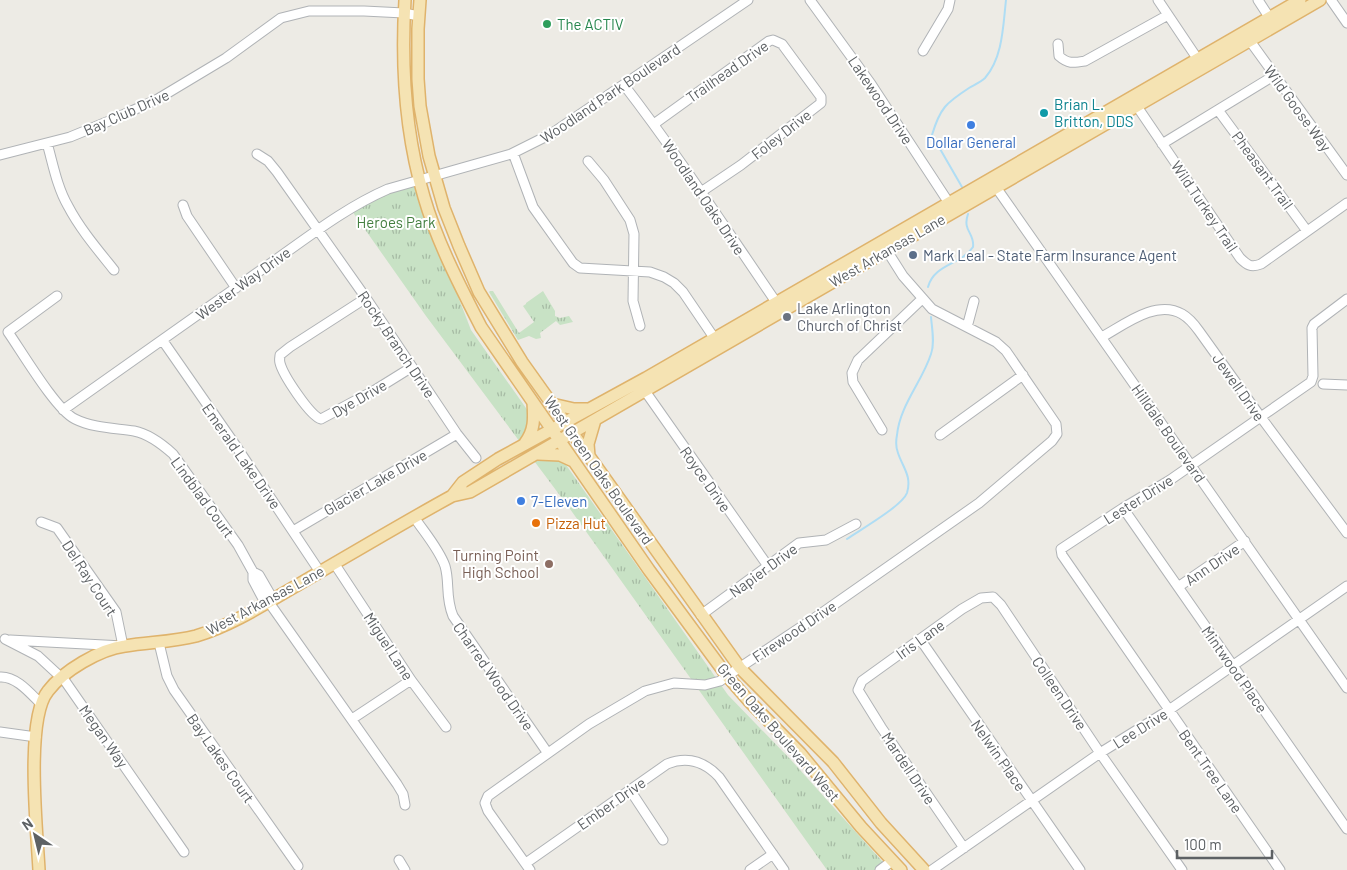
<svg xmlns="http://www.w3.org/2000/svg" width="1347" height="870" viewBox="0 0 1347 870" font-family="Barlow,sans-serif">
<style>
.grass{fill:url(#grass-tufts)}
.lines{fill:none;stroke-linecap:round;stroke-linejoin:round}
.stream{stroke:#afddf4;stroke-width:2}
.minor-casing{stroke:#b0b3b6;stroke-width:11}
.major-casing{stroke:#dfb36c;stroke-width:14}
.minor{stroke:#fff;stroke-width:9}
.major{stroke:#f5e3b3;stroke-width:11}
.leisure-dot{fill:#2e9e5b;stroke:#fff;stroke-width:2}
.culture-dot{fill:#0f9aa8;stroke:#fff;stroke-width:2}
.shop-dot{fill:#3f7fe0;stroke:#fff;stroke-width:2}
.service-dot{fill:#5c6f8a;stroke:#fff;stroke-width:2}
.worship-dot{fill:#6b7280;stroke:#fff;stroke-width:2}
.food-dot{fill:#e8710a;stroke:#fff;stroke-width:2}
.education-dot{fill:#8d6e63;stroke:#fff;stroke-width:2}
.labels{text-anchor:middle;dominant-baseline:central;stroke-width:4;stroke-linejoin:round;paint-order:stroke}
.leisure-label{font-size:15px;fill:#27864d;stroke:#fff;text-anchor:start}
.street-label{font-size:15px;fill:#5d6164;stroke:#fff}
.culture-label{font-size:15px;fill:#0d838f;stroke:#fff;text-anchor:start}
.shop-label{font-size:15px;fill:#366cbe;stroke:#fff}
.park-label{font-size:15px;fill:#447f40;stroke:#fff}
.service-label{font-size:15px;fill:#4e5e75;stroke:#fff;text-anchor:start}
.worship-label{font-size:15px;fill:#5b616d;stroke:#fff;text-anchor:start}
.food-label{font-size:15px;fill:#c56008;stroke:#fff;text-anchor:start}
.education-label{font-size:15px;fill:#785e54;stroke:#fff;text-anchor:end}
</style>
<defs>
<pattern id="grass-tufts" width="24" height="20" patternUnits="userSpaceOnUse" patternTransform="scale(1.25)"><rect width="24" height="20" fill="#c8e2c5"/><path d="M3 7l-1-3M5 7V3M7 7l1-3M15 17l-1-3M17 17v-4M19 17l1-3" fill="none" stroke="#a6bba4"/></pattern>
</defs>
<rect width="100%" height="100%" fill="#edebe5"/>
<path class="grass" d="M414,186C432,235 453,282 471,330L728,695L791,760L890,870H827L570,509L426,316L352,211L390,192Z
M490,291H493L519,333L534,322L523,306L526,304V303L543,291L555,311V316L560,318L569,316L573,322L560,325L556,321L540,333L541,338L536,339L529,336L518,340L489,292Z"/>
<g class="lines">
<path class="stream" d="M962,187L932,135C940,108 946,103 969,88C974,85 981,82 985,78C1003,57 1003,26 1006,0
M928,287C934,264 961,265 973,247C975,233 962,231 968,214
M847,539C860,530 902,506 907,493C912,476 903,468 898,453C896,448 896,440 897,435C900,405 922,382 931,354C935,343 932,329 931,317"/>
<g class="minor-casing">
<path id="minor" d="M810,0L871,84L949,203
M1158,0L1201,64
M1258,0L1273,23
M1331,0L1347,23
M1250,41L1347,175
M1058,44L1059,56C1068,64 1073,63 1085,61L1168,15
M923,51L948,9L950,0
M624,85C678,155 726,229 776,302L781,306
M1134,102L1240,258C1247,265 1251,268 1261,264L1347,203
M1218,110L1307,231
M654,124L769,41L773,40L782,44L821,97V103L741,165L701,192
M47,143C53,164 57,187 68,206C80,229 98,250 114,270
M1162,144L1275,75
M513,153L533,207L573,263L580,268L650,272L664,277L674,283L683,292L717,342
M257,154L268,161L277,172L366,298L457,434L476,458
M0,155L70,137L109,121L156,100L226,58L281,18L309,11H364L404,13L419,16
M588,161L604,180L630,220L634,234L633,301L640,326
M993,183L1347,688
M183,205L187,216L236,288
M57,296L8,332C22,352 56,410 75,419C93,428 114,428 134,431C149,434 162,444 173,454L238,545L253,572V580L262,597L268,601L397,784L403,794L405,805
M366,298L290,347L280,355C280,358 279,359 280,363C283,375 310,416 321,419L375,390L412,367
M967,327L974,301
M1102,337C1124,325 1156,299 1182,314C1189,318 1194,324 1199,331L1260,416L1347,533
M163,341L236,446L320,572
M1323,384L1347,385
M645,391L768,566
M63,410C129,364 195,317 261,270C302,242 342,209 388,189L511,154L551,134L748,0
M882,430L853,382L852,373L858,360L922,299
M940,435L1023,375
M1123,508L1347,829
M414,517C424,532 439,549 445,566C450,583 445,597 453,616L547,752
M293,531L457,434
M334,563L411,680L446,727
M253,572L259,575L270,594L268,601
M1178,587L1245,541
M701,615L799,543L826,540L856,524
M5,639L38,656L65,681L184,852
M920,639L1080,870
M10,640L123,646L116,612L109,602L57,528L41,522
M159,643L167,676L174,690L298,866
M0,677C16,676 30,693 40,703
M352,719L411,680
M0,732L36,737
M630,790L663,840
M964,848L881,727L858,690L862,681L962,609L981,598L993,597L1001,605L1100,753L1182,870
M399,860L405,870
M526,863L667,764C687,756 704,761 719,777L784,870
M530,870L488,811L485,803L488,796L589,724L645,691L674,683L705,685L720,681L727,676L819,615L979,503L1052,441L1057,434L1056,424L1006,351L996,342L932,309L903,276L884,246
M750,870L773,854
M880,870L892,861
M932,870L1100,753L1169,710L1347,586
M1280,870L1062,555L1061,549L1123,508L1170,480L1311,382L1313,376L1312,328L1314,324L1347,299"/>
</g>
<g class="major-casing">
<path id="major" d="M405,0C401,66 405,133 424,197C437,242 460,286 481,327L649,570L727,676L748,700L800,753L861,827L901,870
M420,0L418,29V79L420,106L429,156L444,208L459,246L479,292L522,362L740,668L833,762L881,823L924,870
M552,404L574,409H587
M525,443C535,430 534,418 533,402
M538,454L560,455L573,461
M589,456L588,444L595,420
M452,496L463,482L498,459L646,378L1300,0
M39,870C37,831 25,719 48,691C63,671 100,649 125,646C149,642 173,642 196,636C233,625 268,602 301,583C351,554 401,524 452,496L470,492L1320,0"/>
</g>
<use href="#minor" class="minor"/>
<use href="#major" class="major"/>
</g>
<circle class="leisure-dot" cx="547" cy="24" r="5"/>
<circle class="culture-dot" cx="1044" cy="113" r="5"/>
<g class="shop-dot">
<circle cx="971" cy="125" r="5"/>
<circle cx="521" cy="501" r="5"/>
</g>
<circle class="service-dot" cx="913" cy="255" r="5"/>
<circle class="worship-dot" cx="787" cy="317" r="5"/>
<circle class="food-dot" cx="536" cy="523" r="5"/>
<circle class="education-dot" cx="549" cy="564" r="5"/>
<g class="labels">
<g class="leisure-label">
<text x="557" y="24">The ACTIV</text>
</g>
<g class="street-label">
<text transform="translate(727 71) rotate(-35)">Trailhead Drive</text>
<text transform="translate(610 93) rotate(-34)">Woodland Park Boulevard</text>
<text transform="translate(881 100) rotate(56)">Lakewood Drive</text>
<text transform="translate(1298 108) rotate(54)">Wild Goose Way</text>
<text transform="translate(126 112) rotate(-24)">Bay Club Drive</text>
<text transform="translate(781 134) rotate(-38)">Foley Drive</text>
<text transform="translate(1263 170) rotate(54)">Pheasant Trail</text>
<text transform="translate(704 197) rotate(56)">Woodland Oaks Drive</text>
<text transform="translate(1205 206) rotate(56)">Wild Turkey Trail</text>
<text transform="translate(887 250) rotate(-30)">West Arkansas Lane</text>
<text transform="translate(243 283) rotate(-36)">Wester Way Drive</text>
<text transform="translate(397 344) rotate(56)">Rocky Branch Drive</text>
<text transform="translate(1239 387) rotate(55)">Jewell Drive</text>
<text transform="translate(359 398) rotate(-30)">Dye Drive</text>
<text transform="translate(1169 433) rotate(55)">Hilldale Boulevard</text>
<text transform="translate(242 456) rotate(55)">Emerald Lake Drive</text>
<text transform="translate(599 470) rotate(55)">West Green Oaks Boulevard</text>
<text transform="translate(706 479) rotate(55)">Royce Drive</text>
<text transform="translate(375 482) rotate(-30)">Glacier Lake Drive</text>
<text transform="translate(203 497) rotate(54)">Lindblad Court</text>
<text transform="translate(1138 499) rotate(-32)">Lester Drive</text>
<text transform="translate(1212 564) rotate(-34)">Ann Drive</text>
<text transform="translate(763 570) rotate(-36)">Napier Drive</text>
<text transform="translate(90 578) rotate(57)">Del Ray Court</text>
<text transform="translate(265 600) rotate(-28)">West Arkansas Lane</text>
<text transform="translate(794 631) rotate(-34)">Firewood Drive</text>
<text transform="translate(920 639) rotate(-36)">Iris Lane</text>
<text transform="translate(389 646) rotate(57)">Miguel Lane</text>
<text transform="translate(1235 669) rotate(55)">Mintwood Place</text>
<text transform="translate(494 676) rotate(55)">Charred Wood Drive</text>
<text transform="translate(1060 693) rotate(56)">Colleen Drive</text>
<text transform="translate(1140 728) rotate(-32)">Lee Drive</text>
<text transform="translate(779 732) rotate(49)">Green Oaks Boulevard West</text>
<text transform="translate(104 736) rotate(55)">Megan Way</text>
<text transform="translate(999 755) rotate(55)">Nelwin Place</text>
<text transform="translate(221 758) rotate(55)">Bay Lakes Court</text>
<text transform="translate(909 768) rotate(56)">Mardell Drive</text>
<text transform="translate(1211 771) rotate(55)">Bent Tree Lane</text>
<text transform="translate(611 803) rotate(-35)">Ember Drive</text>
</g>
<g class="culture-label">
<text x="1054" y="104">Brian L.<tspan x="1054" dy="17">Britton, DDS</tspan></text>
</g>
<g class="shop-label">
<text x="971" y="142">Dollar General</text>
<text x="531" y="501" text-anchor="start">7-Eleven</text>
</g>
<g class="park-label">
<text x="396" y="222">Heroes Park</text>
</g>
<g class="service-label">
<text x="923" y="255">Mark Leal - State Farm Insurance Agent</text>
</g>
<g class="worship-label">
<text x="797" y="308">Lake Arlington<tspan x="797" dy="17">Church of Christ</tspan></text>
</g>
<g class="food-label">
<text x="546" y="523">Pizza Hut</text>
</g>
<g class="education-label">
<text x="539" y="555">Turning Point<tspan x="539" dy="17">High School</tspan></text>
</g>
</g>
<g transform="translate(35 835) rotate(325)" stroke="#ffffff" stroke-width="4" paint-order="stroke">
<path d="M0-4L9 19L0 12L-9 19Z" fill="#5d6164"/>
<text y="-8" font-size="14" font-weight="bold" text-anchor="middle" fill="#5d6164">N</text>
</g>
<path d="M1177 850v8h95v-8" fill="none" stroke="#5d6164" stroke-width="2.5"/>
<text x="1184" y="850" font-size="15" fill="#5d6164" stroke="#ffffff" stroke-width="4" paint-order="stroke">100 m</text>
</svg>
